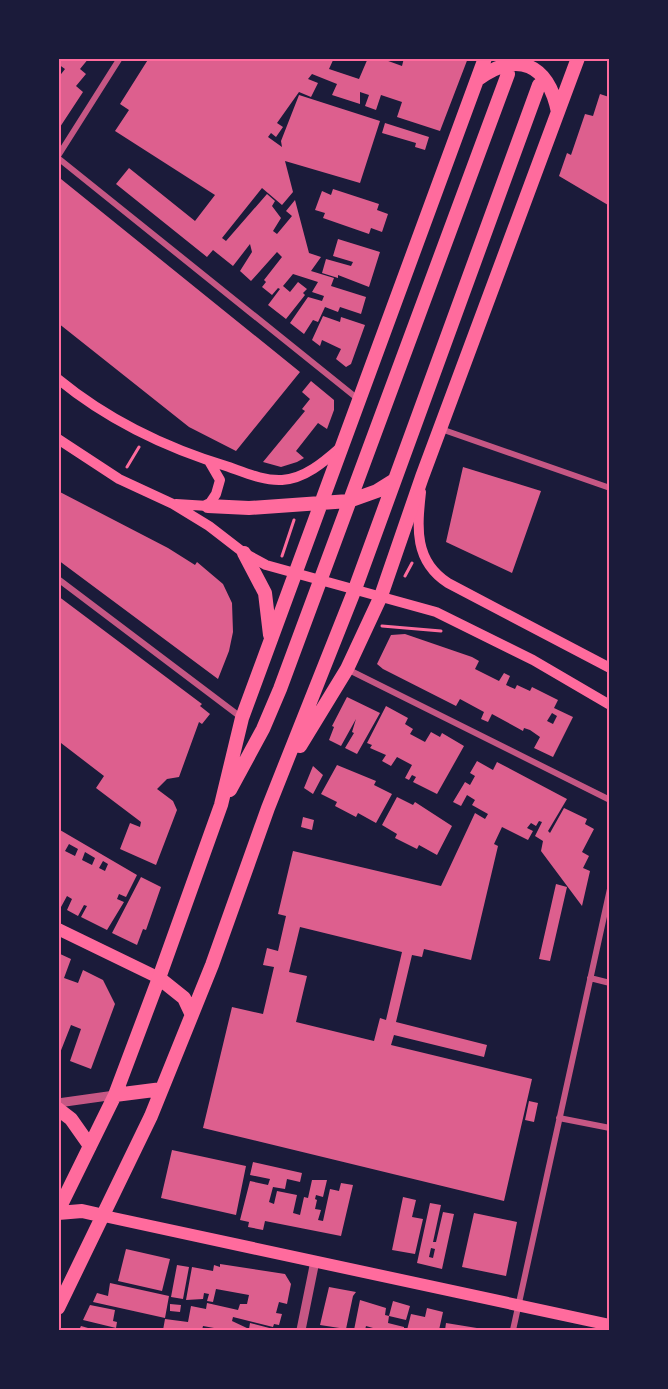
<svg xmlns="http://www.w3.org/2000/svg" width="668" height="1389" viewBox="0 0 668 1389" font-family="'Asap Condensed',sans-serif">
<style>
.building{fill:#dd5f8e;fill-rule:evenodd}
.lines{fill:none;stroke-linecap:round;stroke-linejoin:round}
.path{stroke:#ff6b9d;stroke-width:3}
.minor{stroke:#c65784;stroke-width:6}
.tertiary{stroke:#c65784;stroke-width:9}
.secondary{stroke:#ff6b9d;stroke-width:10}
.primary{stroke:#ff6b9d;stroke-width:12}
.trunk{stroke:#ff6b9d;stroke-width:14}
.neatline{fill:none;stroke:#ff6b9d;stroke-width:2}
</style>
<rect width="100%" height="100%" fill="#1b1b3a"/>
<path class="building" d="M58,58H89L80,69L86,74L76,86L83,92L60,127L58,78L65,69L58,64Z
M149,58H334L329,69L359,79L368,58H380L402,66L404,58H468L440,131L397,117L402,102L381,95L376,110L365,106L369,95L360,92V104L332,95L337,84L312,74L308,79L318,83L311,97L299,92L277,123L283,127L276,137L271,133L268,137L282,147L281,141L299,95L380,121L360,183L285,161L293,192L282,205L262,188L222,238L226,241L267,194L275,201L272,206L281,218L273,231L277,234L292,216L286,211L295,200L309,253L321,257L311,271L334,278L331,286L366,297L361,314L340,307L338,312L325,307L318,322L313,320L304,334L290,323L308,297L322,301L324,296L312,292L318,282L293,274L283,286L290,292L298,282L307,289L303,293L305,295L286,319L268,305L280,289L278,288L272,295L262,287L266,282L264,280L282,257L277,252L251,281L240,271L252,252L250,244L233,266L213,250L207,257L116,184L129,168L195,221L215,195L115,131L129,110L120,104Z
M600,94L609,97L608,205L559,176L567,153L571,155L585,114L593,116Z
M385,123L429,137L425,150L415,147L416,143L382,133Z
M61,179L300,372L236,451L189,427L58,323V182Z
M333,189L379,204L377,210L388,214L382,232L371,228L369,234L323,218L325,213L315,210L322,191L331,195Z
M338,239L380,252L369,287L338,275V278L322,273L326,259L351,266L353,262L333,256Z
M323,316L340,322L341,317L365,325L351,364L346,367L336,359L341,349L322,340L320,346L312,340Z
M311,381L334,400V410L327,429L318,423L296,451L304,458L297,462L281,467L263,462L305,411L302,409L310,399L302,392Z
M463,467L541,491L512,573L446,542Z
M58,491L168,548L195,565L197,562L223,584L232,603L233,632L229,651L218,679L58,560Z
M58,596L202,704L200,706L210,714L202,724L199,722L179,777L167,779L157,789L173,801L177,810L156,865L120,849L130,823L140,827L141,822L96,788L104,776L61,743L58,750Z
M405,634L472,657L479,661L475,669L499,681L504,673L510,676L506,685L515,689L517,685L530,691L532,687L558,700L554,708L573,717L553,757L534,748L540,737L530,730L524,728L523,731L492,714L488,722L481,719L484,712L460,699L456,706L383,669L377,664L391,635ZM552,713L557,716L553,724L547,721Z
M347,697L380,713L357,754L345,748L354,733L352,732L356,719L341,746L329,740L334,727L332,726Z
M386,706L408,718L405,724L413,729L410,734L425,742L431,732L440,737L442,733L464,746L437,794L413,782L416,777L412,775L409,780L405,778L412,765L397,757L391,766L382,761L386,755L370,748L372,745L367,743Z
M477,761L493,770L497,762L567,799L548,831L550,833L564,808L587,819L585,824L594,829L582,852L589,856L583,868L590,871L582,906L541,851L543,841L535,836L542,822L539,821L536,826L531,823L527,828L533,831L528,840L502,827L494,844L498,846L471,960L424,949L422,957L412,955L396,1022L487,1045L484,1057L394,1035L391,1045L532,1079L504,1201L203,1128L232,1007L263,1014L274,967L263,965L267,948L278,951L286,916L278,914L293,851L441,886L475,813L485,819L488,814L472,805L475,800L467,795L461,806L453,802L465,782L470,785L475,776L470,773ZM300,927L402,952L386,1020L380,1018L374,1041L296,1022L307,976L289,972Z
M337,765L376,781L374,785L392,794L376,823L358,813L356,817L335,806L337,802L321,794Z
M313,766L323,775L313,794L304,788Z
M397,797L413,805L415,802L452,826L437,855L419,845L417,849L395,838L397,834L382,825Z
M303,817L314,820L312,830L301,827Z
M60,830L137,875L126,897L119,894L117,899L124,902L107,930L81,917L87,906L84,905L78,916L67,910L72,899L67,896L61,907L58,906ZM69,844L78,849L75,856L65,851ZM85,852L95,858L92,865L82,860ZM103,861L108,864L105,871L99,868Z
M141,877L161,887L146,930L143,929L137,945L112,933Z
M556,884L567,887L550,961L539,959Z
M58,953L71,959L64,978L78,983L83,970L103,980L115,1004L91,1069L70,1061L81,1029L71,1025L58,1058Z
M529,1101L538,1103L534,1122L525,1120Z
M172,1150L246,1166L236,1215L161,1198Z
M253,1162L302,1173L300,1182L287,1179L285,1189L273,1187L269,1202L274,1204L277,1191L297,1195L293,1213L300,1215L304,1197L308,1198L312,1180H327L323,1197L316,1195L315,1199L317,1200L315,1209L321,1210L318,1220L323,1221L330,1189L339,1191L341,1183L353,1185L341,1236L265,1221L263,1230L248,1227L249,1222L240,1220L250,1181L268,1185L270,1179L250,1175Z
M403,1197L416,1200L412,1217L423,1219L415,1254L392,1250Z
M430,1203L441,1205L433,1242H436L443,1212L454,1214L442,1269L417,1263ZM431,1248L435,1249L433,1258L429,1257Z
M474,1213L517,1222L506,1276L462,1267Z
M126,1249L170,1259L162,1291L118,1281Z
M220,1264L285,1274L291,1284L287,1304L279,1302L276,1313L282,1314L279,1325L274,1324L273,1327L233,1317L232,1321L249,1329L250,1323L277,1330H225L203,1326L202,1330H163L165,1319L188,1322L191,1306L206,1309L207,1303L238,1310L240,1304H247L249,1295L216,1289L213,1302L207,1301L209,1294L204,1293L203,1299L186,1300L192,1267L213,1271L214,1265L220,1267Z
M177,1265L189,1267L183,1299L171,1297Z
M110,1283L169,1296L165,1318L93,1302L97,1293L108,1296Z
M329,1287L356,1292L353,1296L346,1329L320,1325Z
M360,1300L386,1308L385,1315L389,1316L388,1323L404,1327V1330H373V1328L366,1326L365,1330H354Z
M393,1301L410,1306L406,1320L389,1316Z
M170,1304L181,1305L180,1312L170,1311Z
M90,1305L115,1310L113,1321L117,1322L116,1328L83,1320Z
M427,1308L443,1312L439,1330H407L411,1314L425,1317Z
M446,1323L483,1329V1330H445Z
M81,1326L95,1330H79Z"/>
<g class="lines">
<path class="path" d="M127,467L139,447
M282,556L294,520
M405,576L412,563
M382,626L441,631"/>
<path class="minor" d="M58,156L120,58
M58,158L358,399
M441,429L610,488
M58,579L242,718
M347,669L610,800
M590,978L610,983
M559,1118L610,1128
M513,1330L610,889"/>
<path class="tertiary" d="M58,1103L115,1095
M301,1330L315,1261"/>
<path class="secondary" d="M58,379C109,421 166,448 229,467C246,473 264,481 282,480C305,479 325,461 341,447
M58,439L119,479L173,504L209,526L244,553L266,565L436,612L533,660L610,705
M421,492C417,528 414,561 448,583L610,668
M176,504L208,506L216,494L220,480L209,461"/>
<path class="primary" d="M58,929L159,978
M104,1216L610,1325"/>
<path class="trunk" d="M478,79C518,50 548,64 558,112
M208,506L249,508L349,501L377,491L393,481
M244,553L265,593L270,635
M300,746L347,669L381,596L422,477L578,58
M230,790L263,729L280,689L508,74
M159,978L184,998L191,1013
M115,1095L162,1089
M58,1109L71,1119L90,1146
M58,1211L115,1095L159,978L221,805L242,718L485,58
M58,1213L82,1211L104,1216
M58,1308L151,1116L212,965L268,808L355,589L539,85"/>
</g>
<rect width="668" height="1389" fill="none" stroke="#1b1b3a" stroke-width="120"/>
<rect x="60" y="60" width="548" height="1269" class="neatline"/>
</svg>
